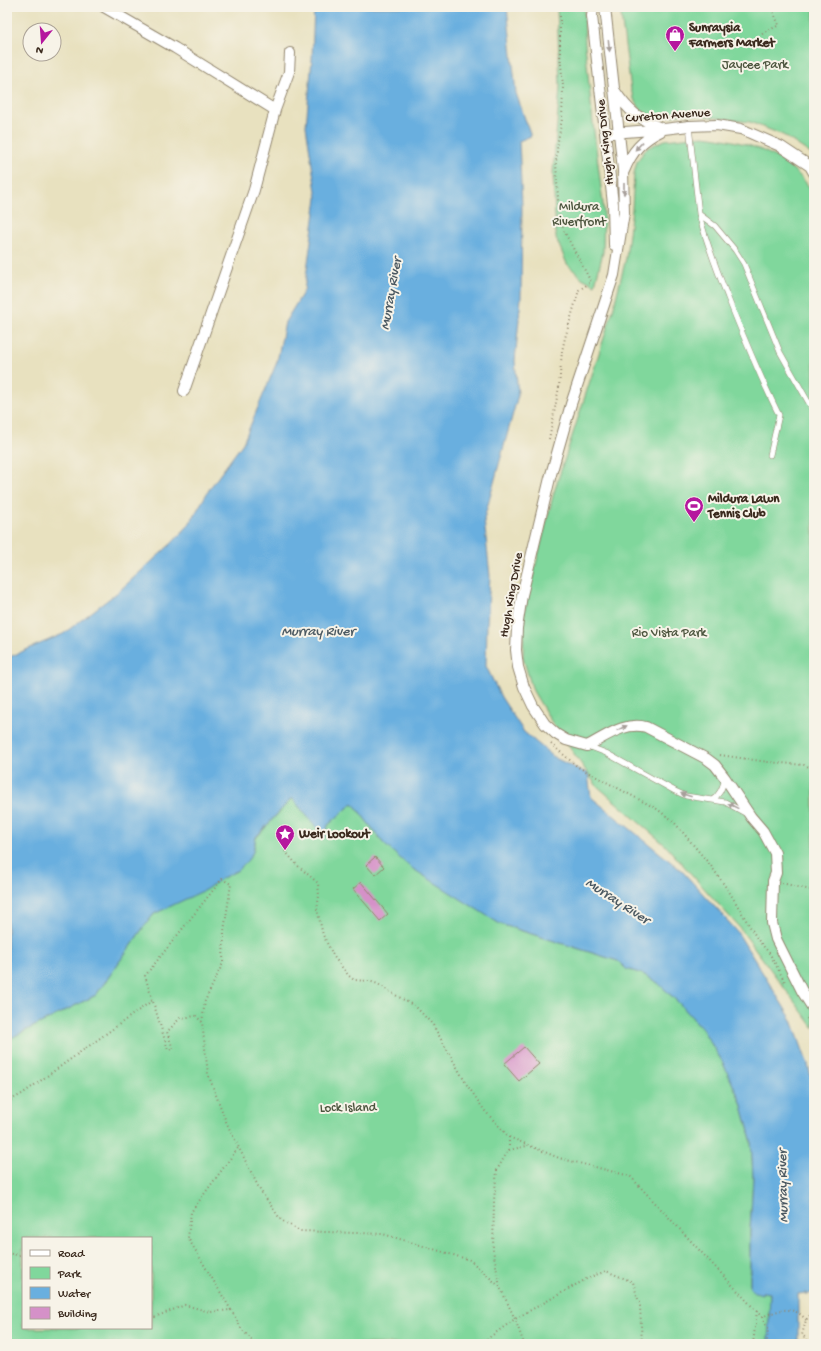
<svg xmlns="http://www.w3.org/2000/svg" width="821" height="1351" viewBox="0 0 821 1351" font-family="'Gochi Hand',sans-serif">
<style>
.green{fill:#80d79c;stroke:#5e805d;fill-rule:evenodd}
.water{fill:#69afdf;stroke:#526c7e}
.building{fill:#d591c8}
.lines{fill:none;stroke-linecap:round;stroke-linejoin:round}
.lane-casing{stroke:#92866e;stroke-width:6}
.street-casing{stroke:#92866e;stroke-width:12}
.path{stroke:#92866e;stroke-width:2;stroke-dasharray:1 3;stroke-linecap:butt}
.lane{stroke:#fff;stroke-width:5}
.street{stroke:#fff;stroke-width:10}
.oneway{fill:#a79f9a}
.labels{text-anchor:middle;dominant-baseline:central;stroke-width:4;stroke-linejoin:round;paint-order:stroke}
.poi-label{font-size:13px;font-weight:bold;fill:#3b2a1e;stroke:#f7f3e8;text-anchor:start}
.park-label{font-size:13px;fill:#4c553e;stroke:#f7f3e8}
.street-label{font-size:13px;fill:#3b2a1e;stroke:#f7f3e8}
.water-label{font-size:14px;font-style:italic;fill:#4b5962;stroke:#f7f3e8}
</style>
<rect width="100%" height="100%" fill="#f7f3e8"/>
<filter id="ink" filterUnits="userSpaceOnUse"><feTurbulence type="fractalNoise" baseFrequency=".025" numOctaves="2"/><feDisplacementMap in="SourceGraphic" scale="8" xChannelSelector="R" yChannelSelector="G"/><feConvolveMatrix kernelMatrix="1 2 1 2 8 2 1 2 1" color-interpolation-filters="sRGB"/></filter>
<filter id="wash" filterUnits="userSpaceOnUse"><feTurbulence type="fractalNoise" baseFrequency=".012" numOctaves="4" result="noise"/><feDisplacementMap in="SourceGraphic" scale="16" xChannelSelector="R" yChannelSelector="G"/><feGaussianBlur stdDeviation="0.9" result="paint"/><feColorMatrix in="noise" values="0 0 0 0 0 0 0 0 0 0 0 0 0 0 0 0 0 1.4 0 .05"/><feComposite in="paint" operator="in"/></filter>
<g filter="url(#wash)">
<rect width="100%" height="100%" fill="#e8e1bf"/>
<path class="green" d="M557,7H584L585,44L592,115L604,212L603,252L595,285L582,278L567,264L556,238L553,173L560,87Z
M620,7H814V156L783,135L750,122L687,114L656,118L641,110L634,99L631,90Z
M703,136C747,141 789,154 814,194V1028L739,927L665,845L596,785L551,721L533,691L523,658L524,612L554,492L613,310L626,258L632,209L634,174L637,161L647,148L665,140Z
M292,798L325,837L328,825L353,803L384,844L500,924L618,961L626,969L643,974L658,983L679,1003L701,1027L722,1061L741,1102L751,1139L753,1177L750,1231V1288L762,1292L770,1293L768,1344H7V1040L96,995L143,928L154,914L238,870L253,852L256,838ZM23,1238H151V1328H23Z"/>
<path class="water" d="M314,7H507L516,93L531,136L519,141L522,205L521,298L515,361L518,395L484,519L490,576L487,625L486,666L501,697L524,732L555,758L588,774L591,797L682,871L736,930L792,1020L808,1065L814,1089V1292L806,1295V1293L798,1294V1344H768L770,1293L762,1292V1294L755,1292L750,1288V1231L753,1177L751,1139L741,1102L722,1061L701,1027L679,1003L658,983L643,974L626,969L618,961L500,924L410,867L384,844L353,803L328,825L325,838L292,798L256,837L253,852L248,860L238,870L221,879L205,890L154,914L143,928L96,995L7,1040V658L63,634L118,592L172,543L188,526L210,488L243,443L277,362L285,322L304,291L317,198L306,126L312,59Z"/>
<g id="blocks">
<path class="building" d="M375,857L384,867L375,875L366,865Z
M361,882L388,914L380,921L353,889Z
M524,1047L539,1064L519,1081L504,1064Z"/>
</g>
</g>
<g filter="url(#ink)">
<use href="#blocks" fill-opacity="0" stroke="#92866e" stroke-width="1"/>
<g class="lines">
<g class="lane-casing">
<path id="lane" d="M689,126L699,214L715,226L735,250L744,264L780,352L814,412
M699,214C706,243 717,270 728,298C744,338 760,377 779,415L770,455
M588,746L606,753L675,791L686,796L712,800C720,795 722,788 725,779
M712,800L725,802L745,813"/>
</g>
<g class="street-casing">
<path id="street" d="M104,7L175,48L275,110
M593,7L592,16L613,204L614,245
M605,7L623,170L624,213L614,275L571,404L550,478L522,595L517,628L516,650L518,667L524,687L533,706L545,724L556,734L566,740L587,746C605,737 625,721 646,727L707,759L715,765L725,778L751,817L763,831L775,853L776,873L773,881L772,923L776,939L802,991L814,1010
M615,91C628,111 639,119 661,128
M612,133L664,129L689,126L717,125L741,129L780,146L810,166L814,173
M624,171C632,151 642,140 661,131
M184,391L254,190L275,110L289,72L290,53"/>
</g>
<path class="path" d="M762,34L779,25L771,7
M549,439L559,387L562,351L565,338L579,290L591,282L564,231L559,215L556,163L558,141L562,119L563,86L560,53V7
M551,744L578,767L657,809L674,822L711,866L730,893L758,940L770,954L786,984
M720,755L768,762L804,765L814,769
M285,851L298,866L318,883L319,896L317,909L323,935L334,957L349,976L354,980L369,981L378,984L387,990L416,1007L433,1025L467,1085L485,1111L509,1137L559,1158L630,1176L762,1317C778,1310 793,1304 806,1320
M782,883L814,891
M807,1018L814,1035
M202,1022L196,1016L180,1018L167,1032L173,1049L168,1050L145,976L222,879L231,884L224,931L223,963L205,1001L202,1022L208,1074L227,1124L260,1190L281,1220L300,1231L383,1234L470,1260L500,1287
M7,1102L22,1094L153,1000
M509,1137V1149L497,1170L494,1200L493,1250L500,1287L515,1319L524,1344
M509,1150L527,1146
M7,1253L23,1256
M231,1310L241,1328L255,1344
M151,1315L155,1317L185,1305L210,1312L231,1310L188,1238L191,1212L238,1148
M763,1317L764,1323L768,1328L767,1344
M480,1344L515,1319L588,1278L606,1271L633,1282L640,1306L642,1344
M753,1344L757,1311
M807,1344V1339L802,1335L806,1320L814,1310"/>
<use href="#lane" class="lane"/>
<use href="#street" class="street"/>
</g>
<defs><path id="oneway-solid" d="M-6-.8H1V-3.2L6.5 0L1 3.2V.8H-6Z"/></defs>
<g class="oneway">
<use href="#oneway-solid" transform="translate(609 46) rotate(84)"/>
<use href="#oneway-solid" transform="translate(639 146) rotate(133)"/>
<use href="#oneway-solid" transform="translate(624 189) rotate(90)"/>
<use href="#oneway-solid" transform="translate(622 728) rotate(-26)"/>
<use href="#oneway-solid" transform="translate(686 795) rotate(-162)"/>
<use href="#oneway-solid" transform="translate(733 806) rotate(-154)"/>
</g>
</g>
<defs>
<g id="shop-pin" transform="scale(1)"><path d="M0 17L-7.5 6A9.5 9.5 0 1 1 7.5 6Z" fill="#b5179e" stroke="#f7f3e8"/><path d="M-5-2.5h2.3a2.7 3.5 0 0 1 5.4 0H5L5.5 6h-11ZM-1.5-2.5h3a1.5 2.3 0 0 0-3 0Z" fill="#fff"/></g>
<g id="stadium-pin" transform="scale(1)"><path d="M0 17L-7.5 6A9.5 9.5 0 1 1 7.5 6Z" fill="#b5179e" stroke="#f7f3e8"/><path d="M0-5a6.5 5 0 1 0 0 10a6.5 5 0 1 0 0-10ZM-3.5-1.8h7v3.6h-7Z" fill="#fff"/></g>
<g id="sight-pin" transform="scale(1)"><path d="M0 17L-7.5 6A9.5 9.5 0 1 1 7.5 6Z" fill="#b5179e" stroke="#f7f3e8"/><path d="M0-6L1.8-2.2L6-1.7L2.9 1.2L3.7 5.4L0 3.3L-3.7 5.4L-2.9 1.2L-6-1.7L-1.8-2.2Z" fill="#fff"/></g>
</defs>
<g fill-rule="evenodd">
<use href="#shop-pin" x="675" y="35"/>
<use href="#stadium-pin" x="694" y="506"/>
<use href="#sight-pin" x="285" y="834"/>
</g>
<g class="labels">
<g class="poi-label">
<text x="689" y="28">Sunraysia<tspan x="689" dy="15">Farmers Market</tspan></text>
<text x="708" y="499">Mildura Lawn<tspan x="708" dy="15">Tennis Club</tspan></text>
<text x="299" y="834">Weir Lookout</text>
</g>
<g class="park-label">
<text x="755" y="65">Jaycee Park</text>
<text x="579" y="207">Mildura<tspan x="579" dy="15">Riverfront</tspan></text>
<text x="669" y="633">Rio Vista Park</text>
<text x="348" y="1108">Lock Island</text>
</g>
<g class="street-label">
<text transform="translate(668 116) rotate(-4)">Cureton Avenue</text>
<text transform="translate(606 142) rotate(-96)">Hugh King Drive</text>
<text transform="translate(512 595) rotate(-80)">Hugh King Drive</text>
</g>
<g class="water-label">
<text transform="translate(392 294) rotate(-80)">Murray River</text>
<text x="318" y="632">Murray River</text>
<text transform="translate(617 902) rotate(33)">Murray River</text>
<text transform="translate(784 1186) rotate(-91)">Murray River</text>
</g>
</g>
<rect width="821" height="1351" fill="none" stroke="#f7f3e8" stroke-width="24"/>
<rect x="22" y="1237" width="130" height="92" fill="#f7f3e8" stroke="#aca397"/>
<rect x="30" y="1250" width="20" height="6" fill="#ffffff" stroke="#aca397"/>
<text x="58" y="1257" font-size="12" fill="#3b2a1e">Road</text>
<rect x="30" y="1267" width="20" height="12" fill="#80d79c" stroke="#aca397"/>
<text x="58" y="1277" font-size="12" fill="#3b2a1e">Park</text>
<rect x="30" y="1287" width="20" height="12" fill="#69afdf" stroke="#aca397"/>
<text x="58" y="1297" font-size="12" fill="#3b2a1e">Water</text>
<rect x="30" y="1307" width="20" height="12" fill="#d591c8" stroke="#aca397"/>
<text x="58" y="1317" font-size="12" fill="#3b2a1e">Building</text>
<g transform="translate(42 42) rotate(197)"><circle r="19" fill="#f7f3e8" stroke="#aca397"/>
<path d="M0-3L7 15L0 10L-7 15Z" fill="#b5179e"/>
<text y="-6" font-size="11" font-weight="bold" text-anchor="middle" fill="#3b2a1e">N</text>
</g>
</svg>
